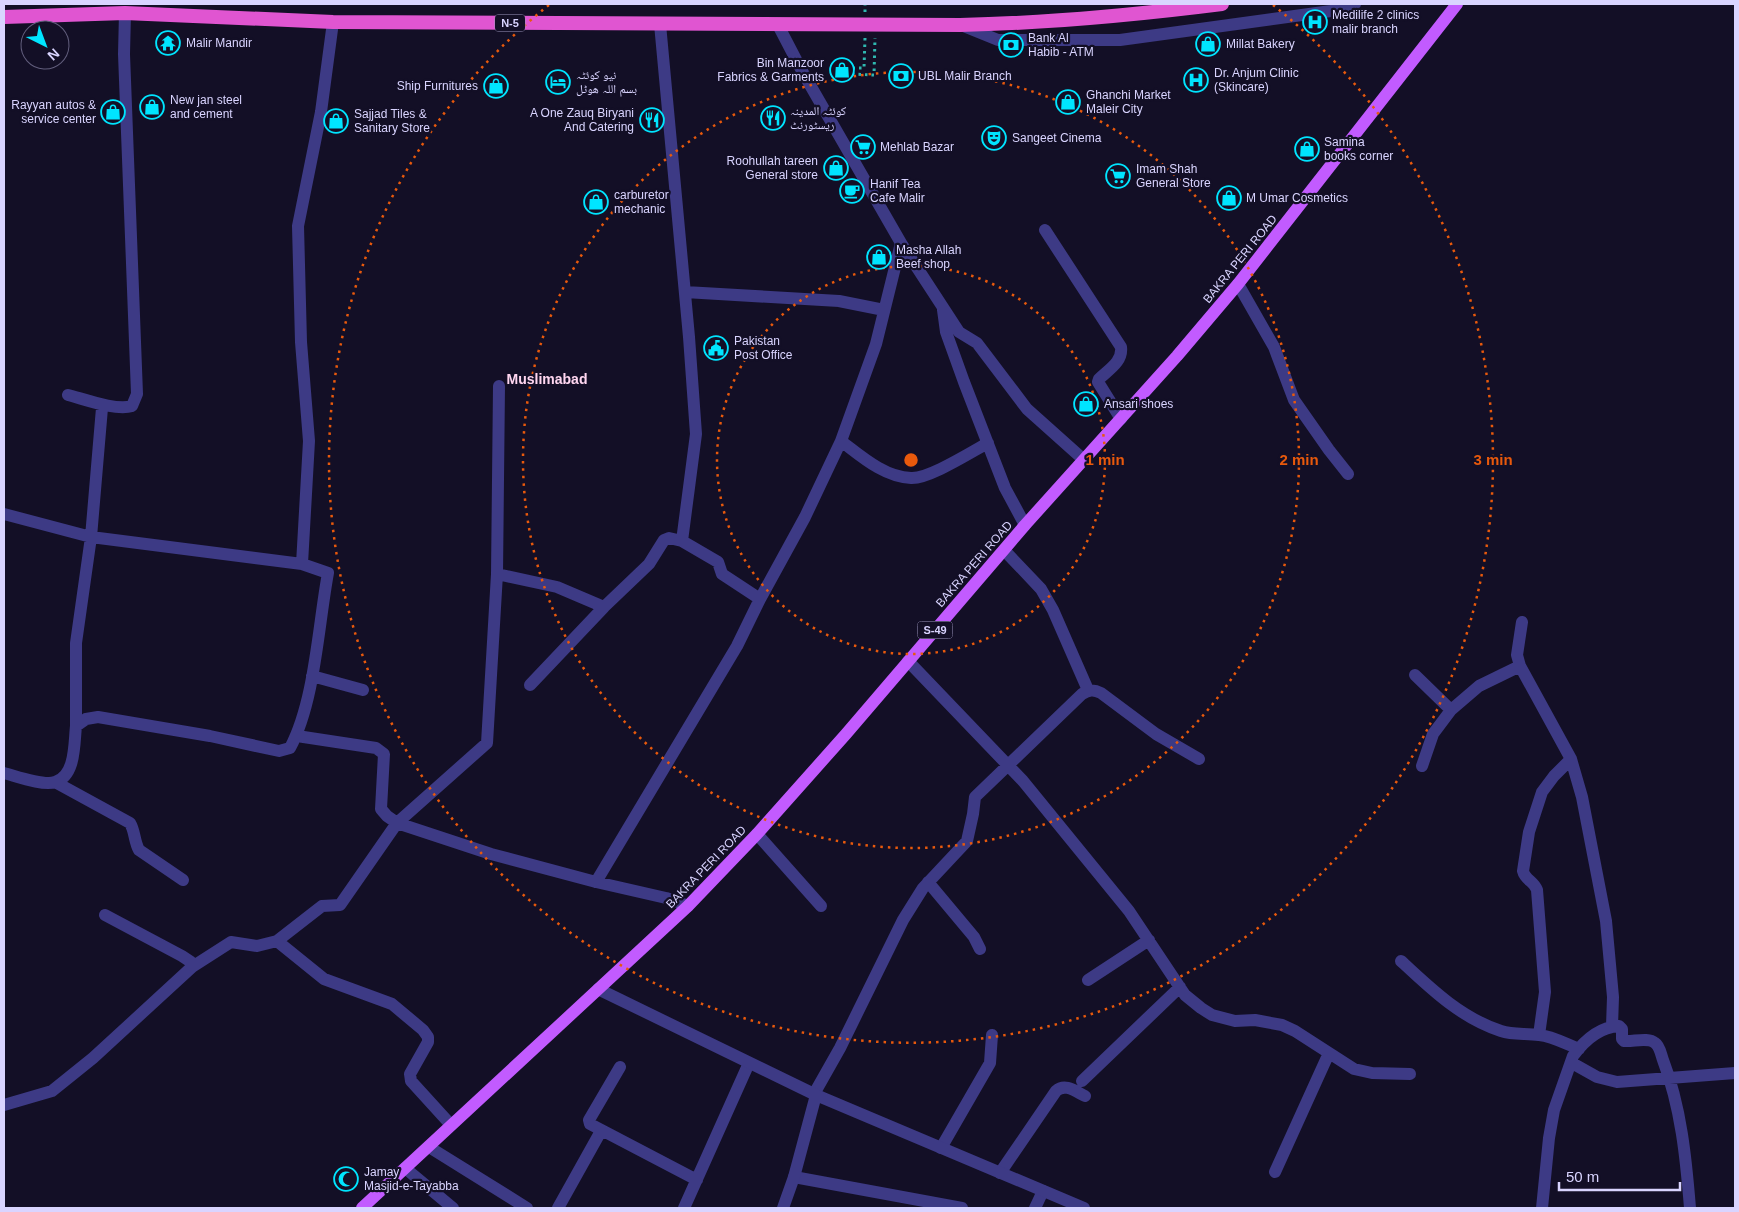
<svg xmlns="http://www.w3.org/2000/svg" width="1739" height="1212" viewBox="0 0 1739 1212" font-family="Helvetica,'Noto Naskh Arabic',sans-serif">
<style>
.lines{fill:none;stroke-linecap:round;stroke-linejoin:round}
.path{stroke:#2fb8b0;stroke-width:3;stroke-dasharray:2.5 4;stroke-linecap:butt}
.minor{stroke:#3d3a85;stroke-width:12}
.tertiary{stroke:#3d3a85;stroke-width:12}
.primary{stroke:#c25bff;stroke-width:12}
.trunk{stroke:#e055d1;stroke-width:14}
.ring{fill:none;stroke:#e8590c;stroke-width:2.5;stroke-dasharray:2.5 5}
.labels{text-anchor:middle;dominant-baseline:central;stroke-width:4.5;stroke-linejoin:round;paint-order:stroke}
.shield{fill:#130f26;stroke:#9e99be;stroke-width:1}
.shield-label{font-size:11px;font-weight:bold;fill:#d9d4ff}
.poi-label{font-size:12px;fill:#d9d4ff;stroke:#130f26;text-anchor:start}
.street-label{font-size:12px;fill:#d9d4ff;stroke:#130f26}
.neighbourhood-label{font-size:14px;font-weight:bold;fill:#ffd6f0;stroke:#130f26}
.centre{fill:#e8590c;stroke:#130f26;stroke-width:2.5}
.ring-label{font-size:15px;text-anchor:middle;font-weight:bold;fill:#e8590c;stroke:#130f26;stroke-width:4.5;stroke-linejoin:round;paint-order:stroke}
</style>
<rect width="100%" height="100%" fill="#130f26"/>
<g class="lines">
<path class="path" d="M865,12V4
M865,38L864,68H850V74L874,75L875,38"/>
<path class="minor" d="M660,24L689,337L696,434L682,541L718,562L722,574L760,599L805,517L841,441L876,344L901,243L802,71L778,25
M961,25L998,40H1120L1331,11L1355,4
M1045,230L1121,347C1123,362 1108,370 1099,379L1098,382L1121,419
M901,243L959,332L977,343L1027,409L1084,460
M1238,284L1274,347L1294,400L1329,450L1348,474
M685,292L839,301L884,310
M943,310L946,332L964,382L1005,488L1025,525
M68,395C84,399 116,411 132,406L137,394L124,54L125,13
M841,441C861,456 884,477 911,478C929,479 971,452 988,443
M4,514L91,537L302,564L328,573C318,627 315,701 290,748L279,751L210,736L98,717L86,719L76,726C74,743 76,776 55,782C43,786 16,776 4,773
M1004,550L1041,589L1053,610L1088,690
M302,564L309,441L301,342L298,226L321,112L333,22
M497,574L557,587L604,607
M1522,622L1517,655L1520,666L1571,759L1582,797L1606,921L1613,997L1612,1026
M908,661L1023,781L1129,911L1185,995L1201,1008L1212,1015L1235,1021L1255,1020L1282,1025L1295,1031L1354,1069L1372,1073L1410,1074
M1415,675L1451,710
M312,676L363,690
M530,685L604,607L649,564L664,540L669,538L682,541
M76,726V643L91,537L102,408
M297,736L376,748L384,754L381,809L387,816L397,823L491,854L596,882L666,898L688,906
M1422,766L1433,734L1451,710L1479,686L1520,666
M55,782L130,823C135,831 134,841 139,850L183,880
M757,834L821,906
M596,882L737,646L760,599
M928,882L974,937L980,949
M277,941L324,979L392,1004L423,1030L428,1037V1042L410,1074L411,1081L451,1125
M1401,961C1431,989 1461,1018 1501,1031C1513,1035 1526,1033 1539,1035C1552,1036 1566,1044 1579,1049
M192,967L231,942L257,946L277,941L322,906L340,905L397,823L487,743L497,574L499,386
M1088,980L1149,940
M1539,1035L1545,992L1537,890C1534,881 1525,880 1523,871L1529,832L1542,792L1554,776L1571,759
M1572,1063L1597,1077L1617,1082L1735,1073
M620,1067L589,1120L590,1124L697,1180
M1082,1081L1180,987
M814,1094L840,1048L903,920L923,888L967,841L973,814L975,797L1082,694C1089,690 1093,689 1101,693L1156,734L1199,759
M4,1105L52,1091L93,1058L192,967L191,962L182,956L105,915
M429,1147L527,1208
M941,1148L990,1063L992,1035
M405,1168L453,1208
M1275,1172L1329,1053
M1000,1173L1056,1091C1065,1083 1075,1091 1085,1096
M794,1177L962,1208
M558,1208L601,1131
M684,1208L749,1063
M1035,1208L1043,1191
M1542,1208L1549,1138L1554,1110L1573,1056C1584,1041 1600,1027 1619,1026L1622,1029V1039L1624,1041C1633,1042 1648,1037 1655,1043C1660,1046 1661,1055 1663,1060C1681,1107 1686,1158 1690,1208"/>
<path class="tertiary" d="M598,989L816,1095L1084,1208
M783,1208L794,1177L816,1095"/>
<path class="primary" d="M362,1208L688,906L757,834L846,734L1025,525L1177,356L1238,284L1457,4"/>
<path class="trunk" d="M4,17L125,13L333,22L960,25C1048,23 1135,15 1222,4"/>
</g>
<g class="ring">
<circle cx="911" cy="460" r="194"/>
<circle cx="911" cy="460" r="388"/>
<path d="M1273 5A582 582 0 1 1 549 5"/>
</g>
<defs>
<g id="hospital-ring" transform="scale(1.25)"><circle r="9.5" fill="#130f26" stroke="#00e5ff" stroke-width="1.5"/><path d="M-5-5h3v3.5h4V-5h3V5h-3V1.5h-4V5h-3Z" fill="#00e5ff"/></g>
<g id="temple-ring" transform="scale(1.25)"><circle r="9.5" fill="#130f26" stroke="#00e5ff" stroke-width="1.5"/><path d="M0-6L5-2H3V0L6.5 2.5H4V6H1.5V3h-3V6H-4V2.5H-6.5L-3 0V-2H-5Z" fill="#00e5ff"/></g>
<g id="shop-ring" transform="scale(1.25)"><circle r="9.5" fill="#130f26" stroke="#00e5ff" stroke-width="1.5"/><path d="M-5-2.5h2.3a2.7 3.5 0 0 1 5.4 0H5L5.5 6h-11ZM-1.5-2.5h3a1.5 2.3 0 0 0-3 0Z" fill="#00e5ff"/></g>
<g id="bank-ring" transform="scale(1.25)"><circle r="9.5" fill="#130f26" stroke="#00e5ff" stroke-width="1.5"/><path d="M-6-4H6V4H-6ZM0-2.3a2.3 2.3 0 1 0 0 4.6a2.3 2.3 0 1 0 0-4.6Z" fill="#00e5ff"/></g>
<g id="hotel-ring" transform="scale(1.25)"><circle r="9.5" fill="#130f26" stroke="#00e5ff" stroke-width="1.5"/><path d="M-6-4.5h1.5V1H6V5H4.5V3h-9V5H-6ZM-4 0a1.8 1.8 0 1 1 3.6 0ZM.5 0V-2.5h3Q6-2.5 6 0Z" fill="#00e5ff"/></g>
<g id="restaurant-ring" transform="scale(1.25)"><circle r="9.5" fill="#130f26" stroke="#00e5ff" stroke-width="1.5"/><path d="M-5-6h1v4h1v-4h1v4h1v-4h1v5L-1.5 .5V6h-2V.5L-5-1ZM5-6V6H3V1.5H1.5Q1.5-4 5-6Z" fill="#00e5ff"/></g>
<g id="theatre-ring" transform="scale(1.25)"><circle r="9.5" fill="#130f26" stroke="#00e5ff" stroke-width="1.5"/><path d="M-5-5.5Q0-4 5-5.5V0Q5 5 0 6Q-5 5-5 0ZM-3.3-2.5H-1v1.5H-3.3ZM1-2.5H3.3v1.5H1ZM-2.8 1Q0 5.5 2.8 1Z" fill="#00e5ff"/></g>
<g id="supermarket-ring" transform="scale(1.25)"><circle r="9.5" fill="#130f26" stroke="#00e5ff" stroke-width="1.5"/><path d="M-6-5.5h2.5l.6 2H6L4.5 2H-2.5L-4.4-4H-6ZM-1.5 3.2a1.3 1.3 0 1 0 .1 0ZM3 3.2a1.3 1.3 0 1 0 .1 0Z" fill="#00e5ff"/></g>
<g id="cafe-ring" transform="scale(1.25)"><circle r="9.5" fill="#130f26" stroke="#00e5ff" stroke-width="1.5"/><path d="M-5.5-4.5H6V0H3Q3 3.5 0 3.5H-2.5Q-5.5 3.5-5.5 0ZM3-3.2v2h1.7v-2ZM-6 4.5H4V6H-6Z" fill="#00e5ff"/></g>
<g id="civic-ring" transform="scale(1.25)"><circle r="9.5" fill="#130f26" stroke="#00e5ff" stroke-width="1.5"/><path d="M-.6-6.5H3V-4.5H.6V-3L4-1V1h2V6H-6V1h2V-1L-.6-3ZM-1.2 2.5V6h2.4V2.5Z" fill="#00e5ff"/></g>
<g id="mosque-ring" transform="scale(1.25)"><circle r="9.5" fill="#130f26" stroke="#00e5ff" stroke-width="1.5"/><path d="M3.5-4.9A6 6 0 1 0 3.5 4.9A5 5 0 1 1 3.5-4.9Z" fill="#00e5ff"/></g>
</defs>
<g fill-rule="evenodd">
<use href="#hospital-ring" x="1315" y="22"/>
<use href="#temple-ring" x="168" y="43"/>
<use href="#shop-ring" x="1208" y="44"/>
<use href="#bank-ring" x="1011" y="45"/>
<use href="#shop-ring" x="842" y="70"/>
<use href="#bank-ring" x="901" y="76"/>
<use href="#hospital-ring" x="1196" y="80"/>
<use href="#hotel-ring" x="558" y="82"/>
<use href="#shop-ring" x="496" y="86"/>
<use href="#shop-ring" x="1068" y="102"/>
<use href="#shop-ring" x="152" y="107"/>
<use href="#shop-ring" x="113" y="112"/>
<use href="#restaurant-ring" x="773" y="118"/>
<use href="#restaurant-ring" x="652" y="120"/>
<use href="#shop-ring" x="336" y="121"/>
<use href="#theatre-ring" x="994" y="138"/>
<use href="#supermarket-ring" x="863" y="147"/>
<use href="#shop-ring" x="1307" y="149"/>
<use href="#shop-ring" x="836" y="168"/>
<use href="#supermarket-ring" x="1118" y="176"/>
<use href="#cafe-ring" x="852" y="191"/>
<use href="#shop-ring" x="1229" y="198"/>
<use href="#shop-ring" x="596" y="202"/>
<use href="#shop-ring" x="879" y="257"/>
<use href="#civic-ring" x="716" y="348"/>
<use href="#shop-ring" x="1086" y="404"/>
<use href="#mosque-ring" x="346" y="1179"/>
</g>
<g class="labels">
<g class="shield">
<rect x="495" y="14.5" width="30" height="17" rx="4"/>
<rect x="917.5" y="621.5" width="35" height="17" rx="4"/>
</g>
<g class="shield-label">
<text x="510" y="23">N-5</text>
<text x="935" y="630">S-49</text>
</g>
<g class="poi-label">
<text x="1332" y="15">Medilife 2 clinics<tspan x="1332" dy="14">malir branch</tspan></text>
<text x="1028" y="38">Bank Al<tspan x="1028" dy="14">Habib - ATM</tspan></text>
<text x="186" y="43">Malir Mandir</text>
<text x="1226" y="44">Millat Bakery</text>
<text x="824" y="63" text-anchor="end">Bin Manzoor<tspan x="824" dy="14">Fabrics &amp; Garments</tspan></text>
<text x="1214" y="73">Dr. Anjum Clinic<tspan x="1214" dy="14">(Skincare)</tspan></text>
<text x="576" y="75">نیو کوئٹہ<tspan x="576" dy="14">بسم اللہ ھوٹل</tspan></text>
<text x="918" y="76">UBL Malir Branch</text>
<text x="478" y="86" text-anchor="end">Ship Furnitures</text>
<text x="1086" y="95">Ghanchi Market<tspan x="1086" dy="14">Maleir City</tspan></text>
<text x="170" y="100">New jan steel<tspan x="170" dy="14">and cement</tspan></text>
<text x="96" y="105" text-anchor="end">Rayyan autos &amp;<tspan x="96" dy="14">service center</tspan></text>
<text x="790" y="111">کوئٹہ المدینہ<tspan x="790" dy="14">ریسٹورنٹ</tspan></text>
<text x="634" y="113" text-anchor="end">A One Zauq Biryani<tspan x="634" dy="14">And Catering</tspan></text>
<text x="354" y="114">Sajjad Tiles &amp;<tspan x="354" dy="14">Sanitary Store</tspan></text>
<text x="1012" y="138">Sangeet Cinema</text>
<text x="1324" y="142">Samina<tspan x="1324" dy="14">books corner</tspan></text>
<text x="880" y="147">Mehlab Bazar</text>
<text x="818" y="161" text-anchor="end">Roohullah tareen<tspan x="818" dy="14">General store</tspan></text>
<text x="1136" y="169">Imam Shah<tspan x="1136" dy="14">General Store</tspan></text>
<text x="870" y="184">Hanif Tea<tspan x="870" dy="14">Cafe Malir</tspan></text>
<text x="614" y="195">carburetor<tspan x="614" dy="14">mechanic</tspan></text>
<text x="1246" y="198">M Umar Cosmetics</text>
<text x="896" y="250">Masha Allah<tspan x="896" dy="14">Beef shop</tspan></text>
<text x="734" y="341">Pakistan<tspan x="734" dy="14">Post Office</tspan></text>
<text x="1104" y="404">Ansari shoes</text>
<text x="364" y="1172">Jamay<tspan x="364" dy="14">Masjid-e-Tayabba</tspan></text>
</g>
<g class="street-label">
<text transform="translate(1240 259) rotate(-51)">BAKRA PERI ROAD</text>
<text transform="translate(974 564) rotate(-49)">BAKRA PERI ROAD</text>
<text transform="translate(706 867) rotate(-46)">BAKRA PERI ROAD</text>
</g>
<g class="neighbourhood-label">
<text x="547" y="379">Muslimabad</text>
</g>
</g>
<circle cx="911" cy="460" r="8" class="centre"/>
<g class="ring-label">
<text x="1105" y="465">1 min</text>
<text x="1299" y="465">2 min</text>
<text x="1493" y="465">3 min</text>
</g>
<rect width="1739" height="1212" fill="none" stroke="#d9d4ff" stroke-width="10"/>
<g transform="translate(45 45) rotate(138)"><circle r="24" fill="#130f26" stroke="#625e7d"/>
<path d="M0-4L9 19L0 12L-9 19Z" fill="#00e5ff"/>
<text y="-8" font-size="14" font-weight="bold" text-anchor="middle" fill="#d9d4ff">N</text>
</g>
<path d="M1559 1182v8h121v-8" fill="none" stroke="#d9d4ff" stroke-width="2.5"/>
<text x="1566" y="1182" font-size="15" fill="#d9d4ff" stroke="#130f26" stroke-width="4" paint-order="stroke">50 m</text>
</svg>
